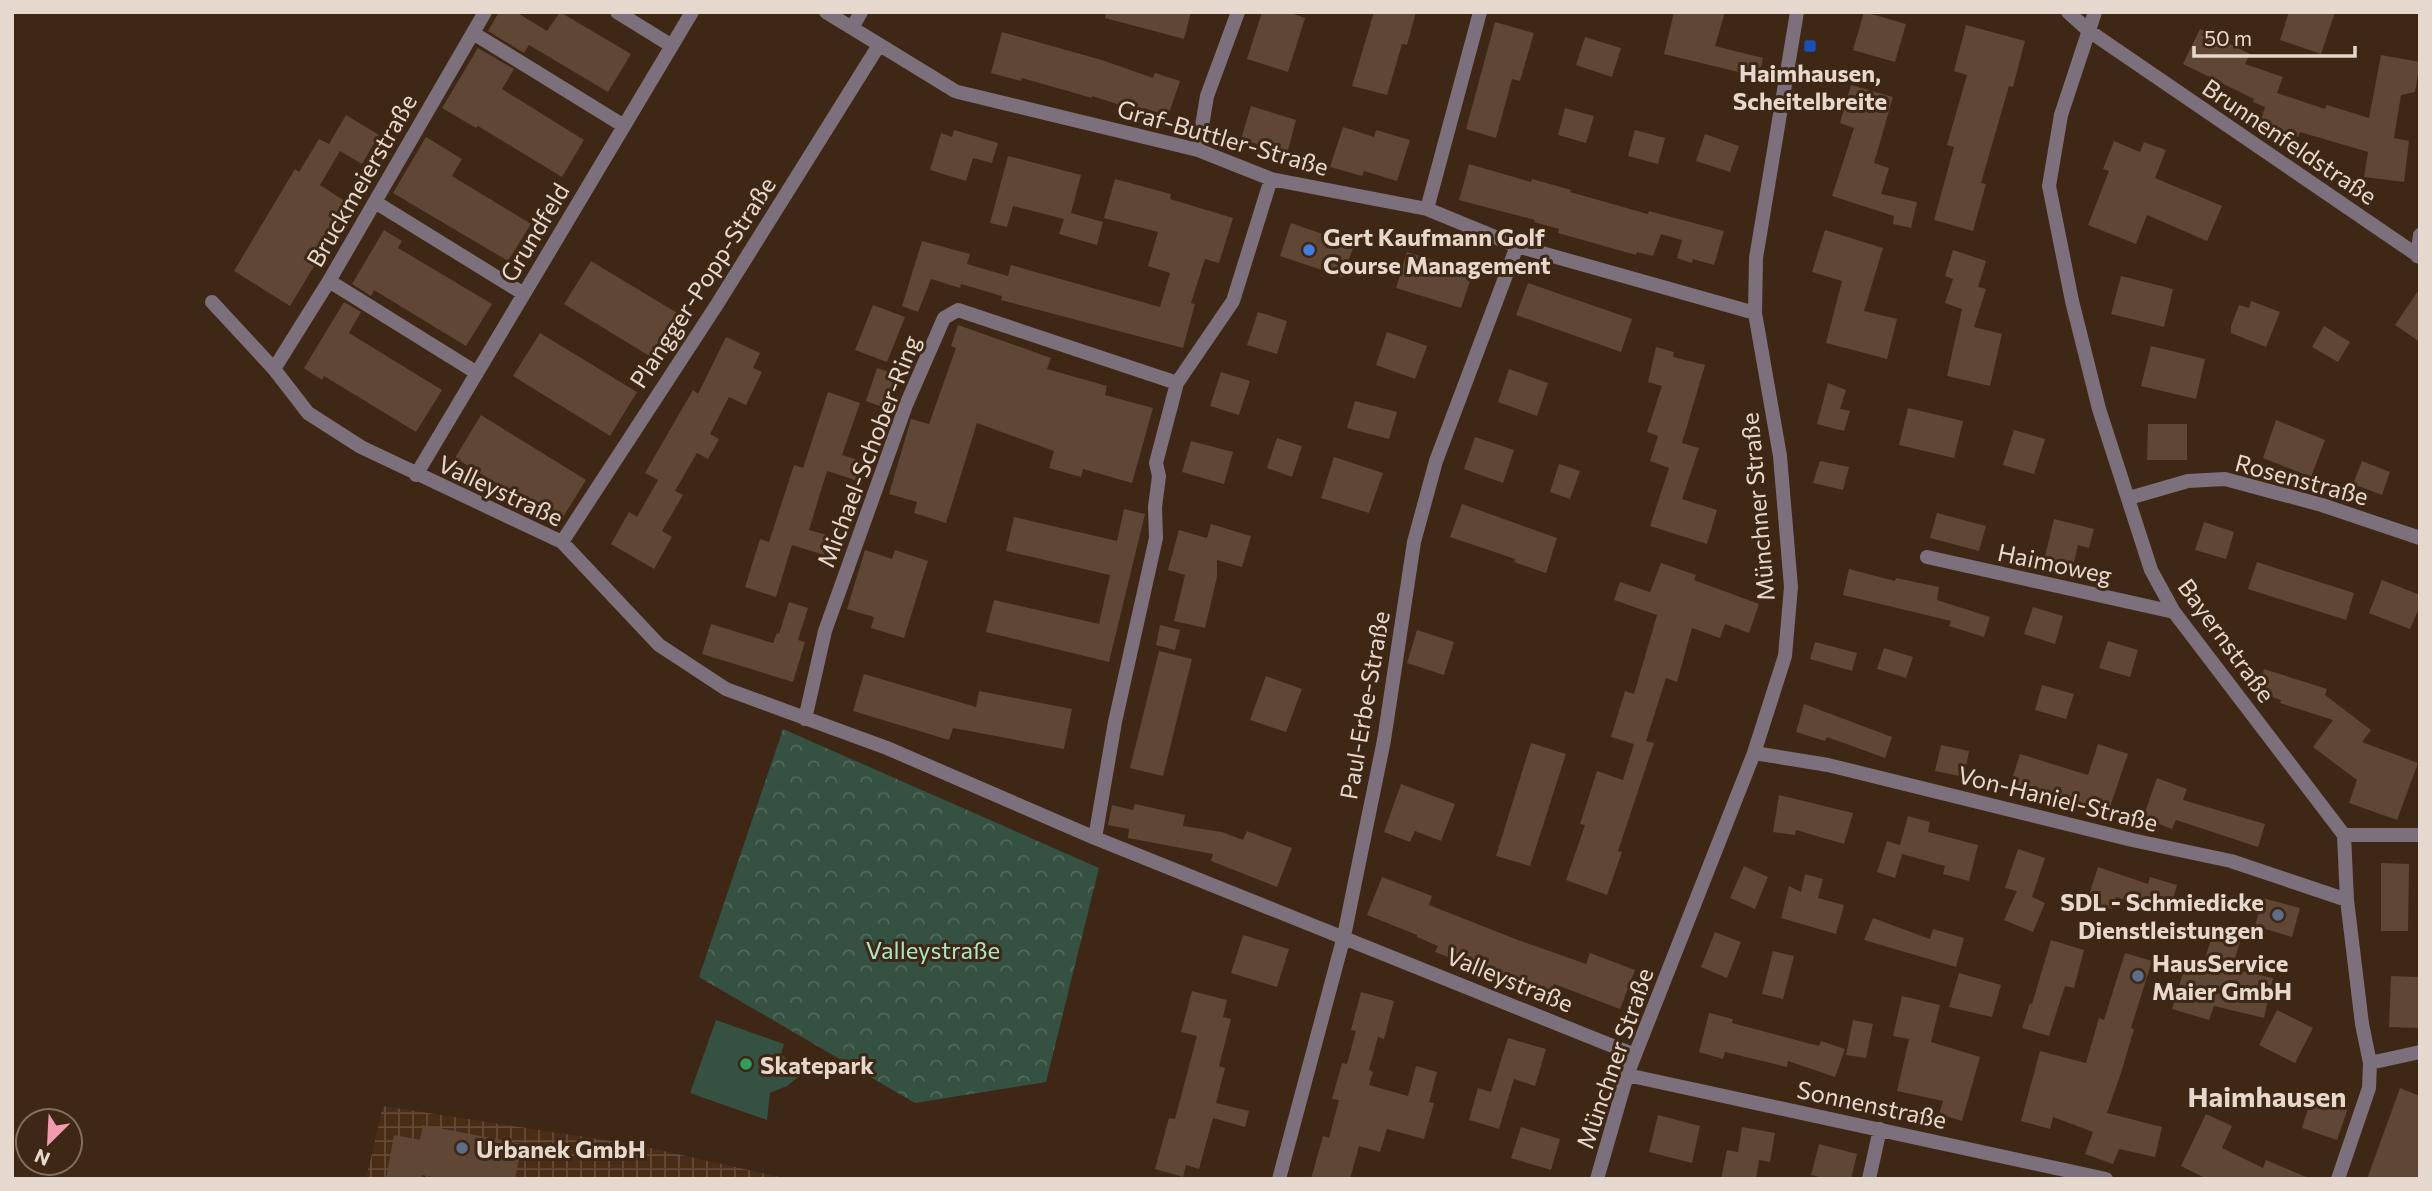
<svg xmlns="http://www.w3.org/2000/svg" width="2432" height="1191" viewBox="0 0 2432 1191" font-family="Commissioner,sans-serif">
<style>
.industrial{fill:url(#industrial-grid)}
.forest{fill:url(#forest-crowns)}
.garden{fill:#345141}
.building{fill:#604634}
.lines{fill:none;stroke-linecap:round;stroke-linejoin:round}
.street{stroke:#7b707b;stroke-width:14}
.transit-dot{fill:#1a4fb4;stroke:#3e2715;stroke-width:2.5}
.shop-dot{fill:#3f7fe0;stroke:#3e2715;stroke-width:2.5}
.service-dot{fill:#5c6f8a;stroke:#3e2715;stroke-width:2.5}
.leisure-dot{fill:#2e9e5b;stroke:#3e2715;stroke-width:2.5}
.labels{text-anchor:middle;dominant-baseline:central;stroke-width:6;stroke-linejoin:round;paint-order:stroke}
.poi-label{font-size:24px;font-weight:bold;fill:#e7d8cd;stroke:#3e2715;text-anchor:start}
.street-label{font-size:24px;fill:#e7d8cd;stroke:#3e2715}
.park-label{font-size:24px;fill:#a9e8c4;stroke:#3e2715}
.quarter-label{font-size:28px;font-weight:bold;fill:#e7d8cd;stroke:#3e2715}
</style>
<defs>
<pattern id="industrial-grid" width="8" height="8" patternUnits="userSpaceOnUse" patternTransform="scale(1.75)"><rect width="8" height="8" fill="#4a2d17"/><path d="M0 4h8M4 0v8" fill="none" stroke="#644b38"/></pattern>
<pattern id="forest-crowns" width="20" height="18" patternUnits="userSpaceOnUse" patternTransform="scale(1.75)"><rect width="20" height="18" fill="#345141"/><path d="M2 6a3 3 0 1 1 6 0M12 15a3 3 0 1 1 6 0" fill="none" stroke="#51695b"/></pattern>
</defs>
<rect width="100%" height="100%" fill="#3e2715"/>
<path class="industrial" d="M383,1106L637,1145L788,1179H366Z"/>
<path class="forest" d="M783,729L1099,868L1046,1082L915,1103L699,977Z"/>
<path class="garden" d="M716,1020L784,1044L781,1054L802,1074L787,1086L770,1093L767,1120L690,1093Z"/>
<path class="building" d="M499,12H516L547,31L560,12L631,54L608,92L529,45L524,53L488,31Z
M1106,12H1191L1184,39L1105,18Z
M1262,12H1288L1305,18L1288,72L1247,59Z
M1374,12H1416L1407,45L1402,44L1387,95L1352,86Z
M1674,12H1725L1715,46L1763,58L1759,77L1664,54Z
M1864,12L1906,24L1895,62L1853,50Z
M2289,12H2335L2321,54L2280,40Z
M1495,22L1534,33L1520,81L1512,79L1496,138L1466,129Z
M1966,25L2025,41L2013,87L2009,86L1981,183L1986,184L1973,231L1934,220L1954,147L1947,145L1967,75L1954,71Z
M2200,29L2250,54L2245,64L2283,77L2277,93L2325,109L2327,105L2369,118L2381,55L2420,62L2415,92L2401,95L2394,138L2409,141L2404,182L2364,177L2368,152L2300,132L2298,137L2260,123L2265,107L2253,102L2254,99L2183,64Z
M1002,32L1102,60L1153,78L1155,73L1180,81L1168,116L1144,108L1142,112L1092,96V98L1022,78L1021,81L991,73Z
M1585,37L1621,48L1612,77L1576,65Z
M478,48L514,69L502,89L584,140L562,177L478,126L476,128L442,108Z
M1851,85L1893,97L1874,163L1889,168L1881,194L1917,202L1911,228L1893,224L1894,216L1832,196L1854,128L1840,123Z
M1251,106L1296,120L1287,154L1241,139Z
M1565,108L1594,116L1586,143L1558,135Z
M346,115L379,135L362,164L340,151L320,185L351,205L290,306L234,271L295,169L299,172L319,139L329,144Z
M1343,127L1374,137L1376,130L1410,140L1397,181L1364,171L1362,176L1330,167Z
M954,130L998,143L992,163L973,158L966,181L930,170L941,133L952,137Z
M1635,130L1665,138L1658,164L1628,156Z
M1705,134L1739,146L1730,172L1696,161Z
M426,137L462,159L452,176L531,224L508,261L393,193Z
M2114,141L2140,152L2144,142L2166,150L2155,178L2222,206L2207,241L2147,215L2136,244L2088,225L2109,171L2103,169Z
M1008,156L1081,175L1071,213L1103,222L1097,245L1059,234L1064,219L1013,206L1007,227L990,223Z
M1469,164L1531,182L1532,179L1571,190L1570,192L1648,214L1649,211L1724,231L1714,265L1693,259L1692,263L1677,258L1682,240L1661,234L1653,256L1637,252L1636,255L1558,233L1559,229L1534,222L1535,220L1459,200Z
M1115,179L1171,194L1170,199L1233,218L1219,263L1205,259L1191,303L1195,304L1183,348L1001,300L1002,296L961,284L960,288L931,279L918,312L902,306L922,241L970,254L967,264L1008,276L1011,265L1160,307L1170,273L1148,266L1158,232L1104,218Z
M1291,223L1354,245L1343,277L1280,256Z
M384,230L402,241L398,248L492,304L466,346L374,290L371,296L352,284Z
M1825,230L1883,248L1864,311L1897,319L1887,359L1826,343L1842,281L1812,272Z
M1953,250L1986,261L1978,287L1986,289L1974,327L2002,334L1990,386L1947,376L1962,309L1945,303L1953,279L1945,276Z
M1407,252L1473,272L1461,308L1396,288Z
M591,261L682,316L656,360L564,304Z
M2121,276L2173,289L2164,327L2111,314Z
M1528,283L1632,319L1621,352L1516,315Z
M2420,288V342L2395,325Z
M2251,301L2280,312L2266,347L2231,333V326L2239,305L2249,308Z
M344,302L361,312L349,333L442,390L416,432L324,376L322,380L304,368Z
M873,305L905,317L887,362L855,350Z
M1258,312L1287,321L1277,354L1247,345Z
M958,325L1051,358L1047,369L1107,386L1105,395L1153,408L1132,483L1083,469L1081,477L1049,468L1054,451L977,423L946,523L914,513L917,502L889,494L911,419L929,424L956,348L951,346Z
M2324,326L2350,342L2338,362L2312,347Z
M1387,332L1427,346L1415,379L1376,365Z
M540,333L637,392L610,436L513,376Z
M726,337L760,353L753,368L762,372L746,405L729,397L710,434L719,439L708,459L697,453L675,491L683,495L662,531L672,537L654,569L611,544L629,512L637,517L658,480L645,473L693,390L698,394Z
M2151,346L2205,359L2196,399L2141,386Z
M1656,347L1674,352L1673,357L1705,365L1682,443L1699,448L1682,499L1717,510L1707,544L1650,526L1669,468L1650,461L1658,436L1647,432L1662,386L1648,382Z
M877,368L896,374L885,408L866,401Z
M1509,369L1548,383L1537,416L1498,402Z
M1221,372L1250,381L1239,415L1210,406Z
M1828,383L1846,390L1840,409L1850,411L1844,431L1817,424Z
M828,392L860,403L842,455L862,461L855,480L827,471L809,530L830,536L824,555L792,545L776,597L745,587L760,539L769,542L794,465L803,468Z
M1355,401L1397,412L1389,439L1347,428Z
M1908,408L1963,421L1954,458L1899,445Z
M481,415L586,480L560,522L455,458Z
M2276,420L2325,440L2311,477L2263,458Z
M2148,424H2187V460H2147Z
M2014,430L2045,439L2034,474L2003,465Z
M1475,437L1514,450L1503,483L1464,469Z
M1277,438L1302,446L1292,477L1267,468Z
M1191,441L1233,452L1224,484L1182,472Z
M1334,457L1383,473L1369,513L1321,498Z
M1820,461L1849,467L1843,490L1813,483Z
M2362,461L2390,472L2382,495L2353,484Z
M1559,464L1580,471L1570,499L1550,492Z
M1462,504L1557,538L1546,573L1514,562L1515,559L1450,537Z
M1124,509L1145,514L1109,662L986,632L994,600L1099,624L1110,575L1006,551L1014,517L1117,541Z
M1937,513L1986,526L1979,551L1930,538Z
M2054,519L2094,529L2089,548L2078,545L2073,567L2044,560Z
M2204,522L2234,532L2226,559L2195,550Z
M1211,524L1251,536L1242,567L1217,560V577L1205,628L1174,621L1185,575L1168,570L1179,530L1207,538Z
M865,550L892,559L895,550L928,561L904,638L871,628L874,617L847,609Z
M2257,562L2354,593L2346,620L2248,589Z
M1661,563L1696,575L1694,580L1759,604L1749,633L1725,624L1720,638L1692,628L1677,682L1666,678L1646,741L1654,743L1618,851L1622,852L1607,895L1566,880L1585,825L1580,824L1597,771L1623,780L1634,744L1611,737L1625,691L1634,694L1657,615L1614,600L1620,582L1650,592Z
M1849,569L1895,581L1896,578L1939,587L1937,600L1990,617L1984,637L1949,626L1951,621L1843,595Z
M2382,580L2420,595V606L2410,629L2369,613Z
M789,602L808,608L798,640L805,642L793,682L702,654L711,624L773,643L777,633L779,634Z
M2033,607L2063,616L2055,644L2024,634Z
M1160,625L1180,630L1175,650L1156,645Z
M1417,630L1454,642L1444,675L1407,663Z
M2108,641L2138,650L2130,677L2099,668Z
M1815,642L1857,653L1852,671L1810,659Z
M1884,648L1913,657L1906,678L1877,669Z
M1159,651L1192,659L1163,776L1130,768Z
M2264,669L2327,689L2325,695L2371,730L2362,742L2418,763L2397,820L2349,803L2357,780L2313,747L2333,720L2280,703L2281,700L2257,692Z
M864,674L976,707L979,691L1072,709L1064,749L953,728L949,740L853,711Z
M1266,676L1302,689L1286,732L1250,720Z
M2042,685L2074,694L2066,719L2035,710Z
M1804,704L1892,737L1885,758L1827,737L1825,741L1796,732Z
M1531,743L1566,754L1530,866L1496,856Z
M2098,744L2128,754L2108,813L2052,796L2051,800L2009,788L2020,754L2088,775Z
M1941,745L1969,751L1964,777L1935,771Z
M2157,778L2187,789L2183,800L2265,824L2258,847L2176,820L2172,829L2143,818Z
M1401,784L1455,804L1441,841L1415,831L1410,842L1384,832Z
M1779,795L1853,813L1844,844L1796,830L1795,835L1773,832Z
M1135,804L1185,815L1183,826L1222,832L1243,840L1247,831L1292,848L1277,887L1211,861L1213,854L1128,838L1129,829L1108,825L1112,805L1133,810Z
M1908,816L1930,822L1928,832L1978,845L1969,881L1943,874L1945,866L1902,854L1895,878L1877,872L1887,841L1900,845Z
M2018,849L2045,858L2032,897L2045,903L2033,932L2004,920L2017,891L2005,888Z
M2381,863L2409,864L2408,931H2381Z
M1744,866L1768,877L1755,909L1730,898Z
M2098,867L2148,884L2150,877L2177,885L2169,914L2116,897L2112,909L2087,901Z
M1805,874L1823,879L1818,898L1844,905L1836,934L1781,918L1789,886L1801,892Z
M1382,877L1432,896L1429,905L1518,940L1586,964L1590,953L1635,970L1620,1009L1554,984L1550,995L1482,970L1435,952L1438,946L1417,937V935L1367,915Z
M2263,898L2300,908L2292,937L2255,926Z
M1873,918L1930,939L1933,929L1964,938L1956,967L1864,940Z
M2214,930L2241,938L2232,969L2273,978L2264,1018L2214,1006L2209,1020L2172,1009L2186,963L2202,968Z
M1715,932L1741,942L1727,978L1701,967Z
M1243,935L1289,949L1277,987L1231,973Z
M2051,940L2084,950L2074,988L2065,986L2049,1036L2022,1028L2030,1003L2032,1004Z
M1773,951L1794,956L1783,999L1762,994Z
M2125,953L2152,961L2131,1028L2134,1029L2121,1073L2107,1113L2162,1127L2155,1157L2119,1149L2113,1164L2085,1154L2093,1132L2053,1117L2050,1129L2021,1121L2040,1051L2086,1063L2099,1018L2104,1020Z
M1959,973L2001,985L1992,1017L1949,1007Z
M2391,976L2420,977V1028L2389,1027Z
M1192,991L1227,1000L1223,1017L1231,1019L1219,1066L1225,1068L1216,1103L1249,1111L1245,1127L1213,1118L1199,1169L1186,1165L1183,1177L1155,1169L1169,1118L1175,1119L1197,1036L1181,1032Z
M1361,992L1394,1001L1384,1039L1378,1037L1369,1070L1373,1072L1369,1085L1408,1096L1416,1066L1437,1072L1429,1102L1434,1103L1424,1139L1387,1129L1380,1152L1359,1146L1350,1179H1311L1323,1136L1329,1138L1339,1100L1332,1099L1342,1063L1347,1064L1356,1031L1351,1030Z
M1902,996L1940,1005L1931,1042L1980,1057L1962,1121L1939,1114L1943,1101L1897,1091L1909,1039L1893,1036Z
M2277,1010L2313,1028L2295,1063L2259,1045Z
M1709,1013L1733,1019L1732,1023L1819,1046L1821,1041L1845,1049L1835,1077L1788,1061L1787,1067L1725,1052L1723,1059L1699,1052Z
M1853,1020L1873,1024L1866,1058L1846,1055Z
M1508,1038L1546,1049L1535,1086L1514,1079L1499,1129L1469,1120L1478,1088L1491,1092Z
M2400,1088L2420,1096V1179H2367Z
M2313,1093L2349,1105L2337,1140L2302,1128Z
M2206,1114L2232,1126L2222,1148L2263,1168L2266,1160L2311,1179H2207L2181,1166Z
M1658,1115L1700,1126L1692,1163L1649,1152Z
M423,1125L522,1144L515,1179H443L422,1175V1179H386L394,1135L420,1140Z
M1521,1127L1560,1139L1551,1170L1511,1158Z
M1742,1127L1775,1133L1770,1162L1759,1160L1756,1179H1721L1727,1150L1738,1152Z
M1819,1144L1857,1154L1851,1179H1827L1811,1175Z"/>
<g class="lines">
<path class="street" d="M617,12L672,46
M826,12L955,91
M2068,12L2089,31L2420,257
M2095,12L2061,115L2049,186L2072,301L2099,409L2151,570L2174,612L2344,835L2347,900L2362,1024L2370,1063L2369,1088L2338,1179
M852,28L861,12
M473,33L624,126
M958,92L1198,150L1271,179L1427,209L1517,246L1755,313
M1198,150L1207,96L1238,12
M375,202L524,294
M1427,209L1480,12
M2417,256L2420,235
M329,281L477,373
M212,302L274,369L308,413L361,447L562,542L659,645L726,689L887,748L1095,838L1635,1055
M274,369L329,281L485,12
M416,475L692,12
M2129,498L2188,481L2225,479L2322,505L2420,538
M562,542L716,306L879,45
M1927,557L2174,612
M805,719L825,631L906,405L944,318L958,310L1177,383
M1754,753L1828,765L2132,840L2231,861L2347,900
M2344,835H2420
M1095,838L1115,722L1156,538L1155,507L1159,476L1156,463L1177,383L1233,301L1271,179
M2370,1063L2420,1052
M1627,1075L2106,1179
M1279,1179L1344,936L1384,740L1414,542L1436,461L1517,246
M1597,1179L1627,1075L1754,753L1785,656L1791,587L1780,456L1755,313L1756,258L1797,12
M1869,1179L1880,1129"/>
</g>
<rect class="transit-dot" x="1803" y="39" width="14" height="14" rx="3.5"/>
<circle class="shop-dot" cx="1309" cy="250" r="7"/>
<g class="service-dot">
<circle cx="2278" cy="915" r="7"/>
<circle cx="2138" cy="976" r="7"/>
<circle cx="462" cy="1148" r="7"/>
</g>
<circle class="leisure-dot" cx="746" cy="1064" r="7"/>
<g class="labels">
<g class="poi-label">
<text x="1810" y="72" text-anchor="middle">Haimhausen,<tspan x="1810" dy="28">Scheitelbreite</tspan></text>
<text x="1323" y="236">Gert Kaufmann Golf<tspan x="1323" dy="28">Course Management</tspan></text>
<text x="2264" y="901" text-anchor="end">SDL - Schmiedicke<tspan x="2264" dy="28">Dienstleistungen</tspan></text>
<text x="2152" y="962">HausService<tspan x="2152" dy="28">Maier GmbH</tspan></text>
<text x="760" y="1064">Skatepark</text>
<text x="476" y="1148">Urbanek GmbH</text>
</g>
<g class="street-label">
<text transform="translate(1223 137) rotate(16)">Graf-Buttler-Straße</text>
<text transform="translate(2290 141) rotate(34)">Brunnenfeldstraße</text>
<text transform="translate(361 180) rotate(-60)">Bruckmeierstraße</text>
<text transform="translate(534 232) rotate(-59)">Grundfeld</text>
<text transform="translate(702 282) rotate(-57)">Plangger-Popp-Straße</text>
<text transform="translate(868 451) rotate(-69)">Michael-Schober-Ring</text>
<text transform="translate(2302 479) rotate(15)">Rosenstraße</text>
<text transform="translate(501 490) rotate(25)">Valleystraße</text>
<text transform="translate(1757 507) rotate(-95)">Münchner Straße</text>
<text transform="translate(2055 563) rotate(12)">Haimoweg</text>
<text transform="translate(2227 640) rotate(54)">Bayernstraße</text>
<text transform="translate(1364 705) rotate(-80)">Paul-Erbe-Straße</text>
<text transform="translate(2058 798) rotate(14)">Von-Haniel-Straße</text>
<text transform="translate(1510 979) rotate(22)">Valleystraße</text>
<text transform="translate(1614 1058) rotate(-71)">Münchner Straße</text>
<text transform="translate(1872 1104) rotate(12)">Sonnenstraße</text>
</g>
<g class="park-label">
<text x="933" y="949">Valleystraße</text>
</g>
<g class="quarter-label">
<text x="2267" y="1096">Haimhausen</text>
</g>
</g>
<rect width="2432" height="1191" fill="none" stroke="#e7d8cd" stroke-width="28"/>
<g transform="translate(49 1142) rotate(204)"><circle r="33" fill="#3e2715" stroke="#826e5f" stroke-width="2"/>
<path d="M0-5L12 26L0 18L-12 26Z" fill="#f29aaf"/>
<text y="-10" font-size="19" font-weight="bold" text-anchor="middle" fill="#e7d8cd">N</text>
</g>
<path d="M2194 46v10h161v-10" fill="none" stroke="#e7d8cd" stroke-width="3.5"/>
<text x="2204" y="46" font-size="21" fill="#e7d8cd" stroke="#3e2715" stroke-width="5" paint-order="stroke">50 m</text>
</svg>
